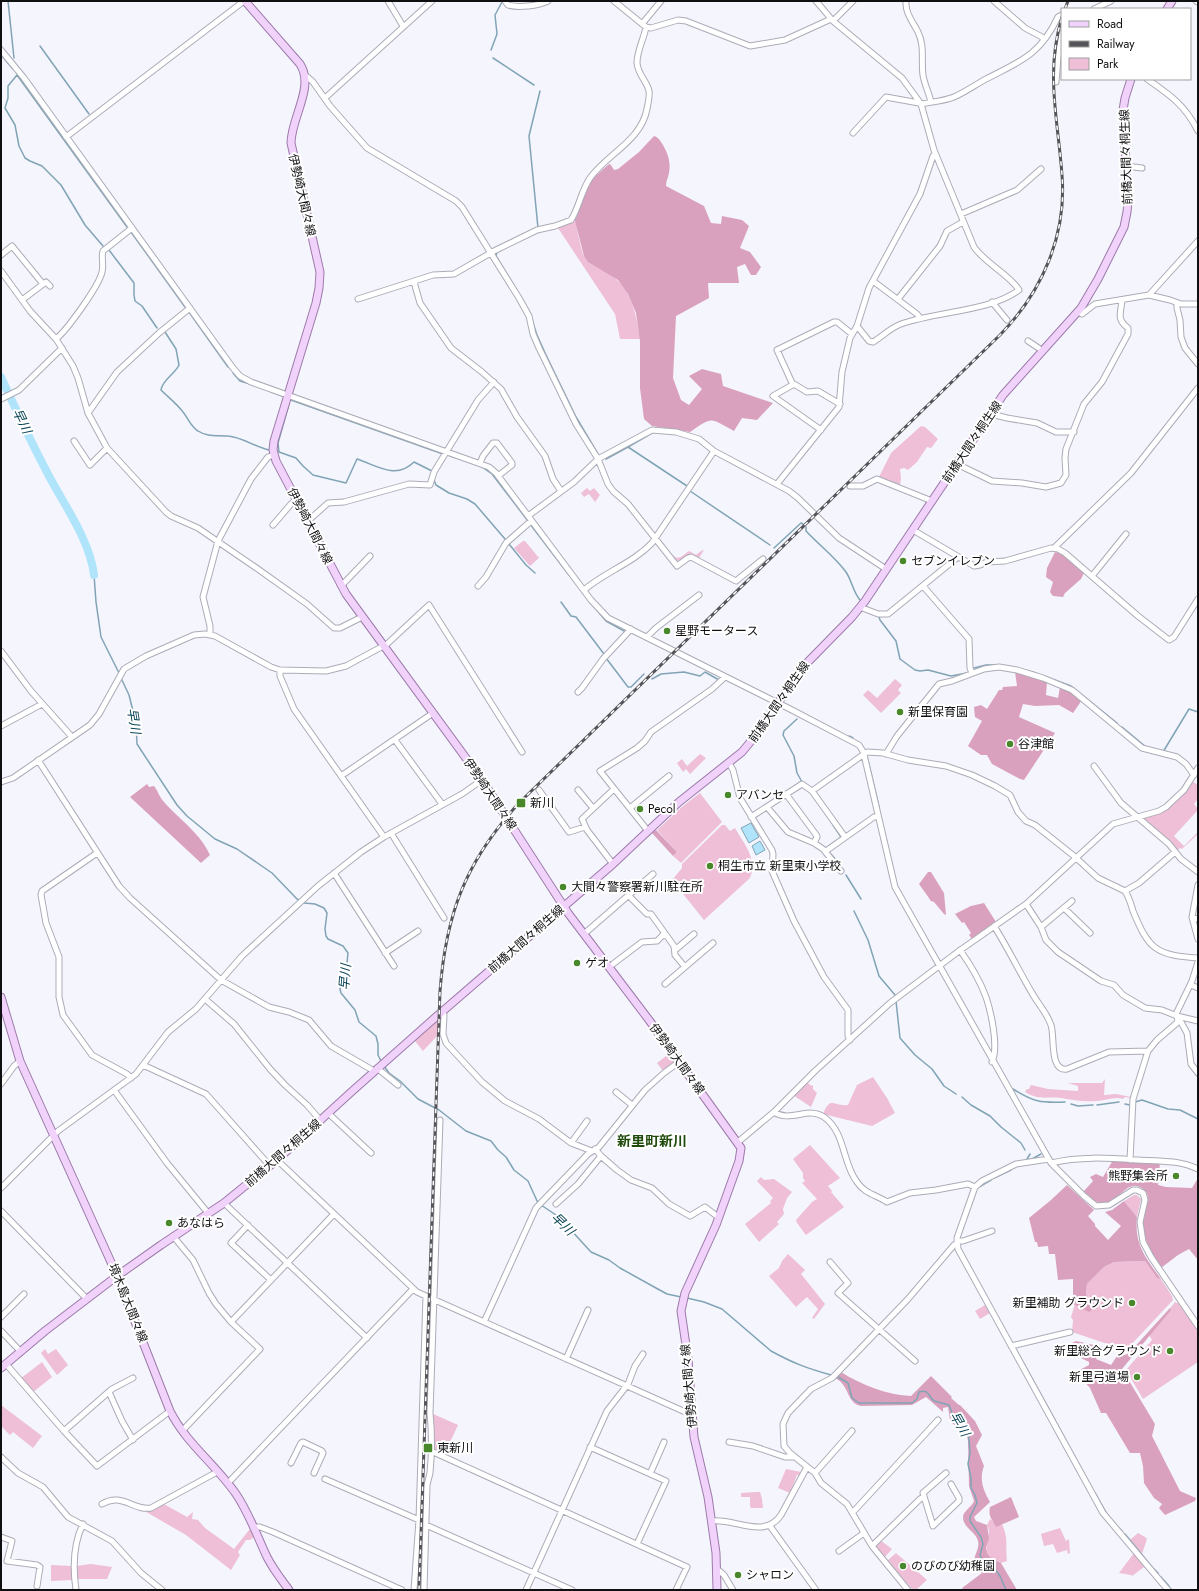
<svg xmlns="http://www.w3.org/2000/svg" width="1199" height="1591" viewBox="0 0 1199 1591" font-family="Jost,'Noto Sans JP',sans-serif">
<style>
.green{fill:#eebfd6}
.forest{fill:#daa1be}
.water{fill:#b0e4fb;stroke:#80a4b5}
.lines{fill:none;stroke-linecap:round;stroke-linejoin:round}
.stream{stroke:#80a4b5;stroke-width:1.5}
.river{stroke:#b0e4fb;stroke-width:8}
.minor-casing{stroke:#acacb7;stroke-width:7}
.major-casing{stroke:#9c7ba8;stroke-width:9}
.minor{stroke:#fff;stroke-width:5}
.major{stroke:#f1d2fb;stroke-width:7}
.rail-casing{stroke:#545459;stroke-width:3}
.rail{stroke:#fff;stroke-width:1.5;stroke-dasharray:4.5;stroke-linecap:butt}
.poi-dot{fill:#48882a;stroke:#fff;stroke-width:1.5}
.labels{text-anchor:middle;dominant-baseline:central;stroke-width:4;stroke-linejoin:round;paint-order:stroke}
.street-label{font-size:12px;fill:#101013;stroke:#fff}
.poi-label{font-size:12px;fill:#101013;stroke:#fff;text-anchor:start}
.water-label{font-size:13px;font-style:italic;fill:#064054;stroke:#fff}
.quarter-label{font-size:14px;font-weight:bold;fill:#214a0d;stroke:#fff}
</style>
<rect width="100%" height="100%" fill="#f5f5fe"/>
<path class="green" d="M570,221L576,222C577,230 581,250 584,256C589,264 601,269 609,274C632,288 636,314 640,339H620L615,314L558,228V226Z
M921,426L925,427L938,439L931,448L927,447L917,462L908,470L904,468L900,469L901,478L900,486L879,477L891,453Z
M587,488L590,491L594,488L600,495L595,502L589,494L584,497L581,493Z
M659,538L672,555L677,558L681,557L689,551L696,555L701,551L704,550L699,558L676,561L658,539Z
M523,541H525L539,558L530,566L514,548Z
M895,679L902,685L898,690L901,693L881,713L863,695L868,690L877,698Z
M700,754L706,758L690,774L686,769L683,772L677,763L682,759L687,766Z
M1192,781L1198,785V799L1194,804L1197,808V811L1174,836L1184,846L1198,832V834L1182,849L1180,848L1177,851L1142,818C1158,813 1183,795 1192,781Z
M700,793L722,822L681,863L673,856L677,852L657,830L683,806Z
M722,825H725L730,831L735,828C744,844 758,859 750,878L704,920L672,880L682,868V864Z
M438,1020L437,1036L423,1051L415,1041Z
M670,1053L676,1061L663,1071L657,1063Z
M873,1077L887,1098L895,1113L872,1126L823,1114C831,1095 833,1107 848,1105L857,1085Z
M1105,1079L1104,1095L1116,1094L1131,1097V1098L1125,1097L1123,1099C1114,1096 1106,1101 1096,1101C1083,1102 1073,1100 1061,1098C1046,1096 1041,1101 1025,1092L1027,1089H1029L1031,1085L1048,1089L1078,1091V1086L1068,1083H1102Z
M806,1082L812,1086L813,1085V1089L817,1093L811,1107L793,1095Z
M810,1145L840,1178L828,1186L832,1191L831,1192L844,1207L806,1235L797,1223L796,1220L812,1202L817,1199L802,1183L805,1181L803,1178V1173L793,1159Z
M761,1177L764,1180L774,1179L792,1192L787,1198L783,1209L784,1214L777,1222L779,1224L759,1242L745,1224L771,1203L770,1201L773,1198L757,1181Z
M1134,1195H1137L1141,1199L1137,1217L1124,1201Z
M788,1254L805,1270L801,1274L825,1304L814,1319L812,1318L818,1309L807,1297L796,1307L769,1276L779,1268L782,1261Z
M1145,1261L1157,1278L1161,1279L1172,1296L1173,1300L1129,1347L1125,1350L1072,1332L1073,1320L1071,1317L1075,1304L1080,1307L1093,1301L1086,1294L1087,1284L1104,1267L1114,1262Z
M1175,1302L1180,1304L1198,1330V1362L1143,1399L1126,1370L1152,1340L1149,1335Z
M985,1305L990,1313L980,1319L975,1311Z
M45,1349L48,1354L56,1349L68,1365L57,1375L41,1353Z
M42,1362L52,1377L32,1393L20,1379Z
M1,1405L42,1436L33,1448L13,1432L10,1435L1,1426Z
M431,1413L458,1425L444,1455L433,1447L434,1424Z
M786,1469L801,1472L799,1475H797L790,1493L778,1488Z
M756,1492H760L762,1499L763,1508H751L750,1506V1497H741V1493Z
M162,1503L187,1517L193,1512L192,1519L198,1520L205,1528L234,1549L249,1530H252L255,1536L250,1540H246L238,1552L240,1555L231,1570L186,1535L141,1509Z
M990,1519L994,1522L996,1526L1002,1524C1009,1540 1005,1545 1007,1561L1001,1563L992,1559L986,1552L989,1531L987,1525Z
M1060,1528L1066,1541L1069,1539L1070,1553L1068,1554L1067,1550L1057,1553L1053,1544L1044,1546L1041,1534Z
M1138,1533L1145,1537L1147,1539L1142,1554L1130,1540Z
M880,1540L892,1549L884,1558L874,1546Z
M896,1553L927,1580L916,1590H913L887,1561Z
M1134,1553L1165,1590L1144,1567L1132,1576L1131,1575L1119,1573Z
M91,1564L112,1567L107,1579H76V1566Z
M51,1565L72,1566L73,1580L51,1581Z"/>
<path class="forest" d="M654,136C658,137 660,140 663,145C668,154 671,162 669,173C668,178 666,181 666,186L704,206L711,223L721,224L722,216L742,220L749,226L740,248L750,252L761,267L756,275H751L745,264L737,267L739,283H708L709,298L676,316L673,378L681,400L689,405L702,389L689,376L702,369L721,374L723,386L773,403L757,420L742,418L734,431C709,418 714,416 690,432L652,426L644,419L640,388V341L636,313L628,294L618,280L588,262L584,256L575,221L572,219L591,180L609,164L611,165L614,170L618,169L639,152Z
M1055,552L1061,553L1084,573L1081,579L1065,593L1063,597L1053,596L1050,592L1053,582L1046,577L1047,568Z
M1015,672L1047,682L1046,695L1058,698L1060,687L1069,691L1082,700L1073,713L1059,705L1035,706L1023,704L1019,717L1055,733L1024,780L1020,779L992,764L987,755H981L968,746L982,721L975,717L974,707L981,705L987,709L999,690H1002L1003,687L1017,686Z
M147,784L149,787L154,786C158,791 160,798 164,802C179,819 201,834 210,855L201,863L130,797Z
M656,830L677,852L673,856L652,833Z
M928,872H931L944,893L946,915L944,914L934,902L931,901L919,884Z
M984,903L996,922L972,939L969,935L971,933L964,922L962,923L955,914L971,906Z
M1113,1160L1160,1163L1158,1185L1166,1187L1192,1188L1198,1178V1260L1189,1249L1178,1255L1161,1268C1153,1255 1145,1243 1143,1228C1142,1218 1147,1207 1148,1197C1147,1192 1145,1190 1140,1187C1127,1181 1119,1200 1108,1203C1097,1205 1090,1198 1083,1192L1093,1181L1090,1177L1096,1174L1103,1177Z
M1067,1185L1094,1210L1088,1216L1095,1224V1226L1108,1240L1121,1226L1105,1212L1112,1210L1124,1201L1137,1217C1134,1245 1146,1258 1161,1279L1157,1278L1145,1261L1114,1262L1104,1267L1087,1284L1086,1294L1096,1307L1089,1312L1073,1304V1279L1058,1280L1055,1254H1049L1048,1246L1038,1247L1037,1242H1035L1029,1218L1051,1200Z
M1170,1308L1171,1310L1122,1369L1155,1424L1152,1436L1180,1491L1196,1498L1195,1501L1165,1515L1159,1508L1162,1504L1154,1498L1144,1483L1143,1466L1140,1453H1130L1106,1413H1101L1090,1388L1076,1372L1089,1365V1362L1071,1353L1070,1351L1072,1343L1076,1341L1103,1347L1096,1359L1111,1365L1119,1353L1125,1355L1129,1353Z
M841,1372C861,1385 888,1395 911,1396L931,1376L952,1397L951,1398L959,1405H960L975,1421L982,1435L976,1446L984,1466C979,1479 983,1490 990,1502L974,1517L976,1521L987,1525L989,1538L986,1548L987,1553L992,1559L1001,1563L1017,1590H964L962,1588L982,1573C965,1562 981,1552 978,1541C976,1532 963,1528 963,1517C963,1511 972,1507 974,1501L969,1486L968,1441L967,1436L964,1432L952,1423L950,1420L948,1407L943,1408V1412L926,1397L912,1405L861,1406C846,1403 850,1385 835,1378Z
M1011,1497L1019,1517L996,1527C992,1518 988,1518 990,1507Z"/>
<path class="water" d="M751,823L759,837L749,843L741,828Z
M760,841L765,850L756,855L752,846Z"/>
<g class="lines">
<path class="stream" d="M8,1L14,58
M40,46L89,114
M491,50L497,34L495,15L502,2
M1,55L13,69
M493,58L534,85
M538,228L529,136L540,91
M131,232L185,307
M103,246L85,225L61,185L42,166L30,161L25,158L19,146L15,125L5,108L8,98V86L17,75L127,227
M109,250L134,283V295L135,301L142,306L157,328
M500,251L497,252L496,256L529,311L537,335L546,355L576,417L598,454
M189,312L228,367
M165,332L176,349L179,365C175,374 162,380 161,390C168,397 177,404 183,412C188,418 191,427 198,431C207,437 218,435 228,436C242,437 255,447 269,450
M233,373L240,381L250,384
M269,391L282,396
M291,400L443,454
M289,404L278,443L279,452L296,458L303,466L313,475L346,483L357,459C378,466 396,480 414,462L432,471
M628,447L652,433
M450,456L469,462
M606,459L628,447L687,486
M482,467L492,474L528,521
M434,480L436,485L449,493L467,499L475,504L505,539
M690,491L770,545
M530,524L569,575
M806,527V531C819,545 835,557 846,572C852,581 853,592 860,600
M509,544L526,565L535,573
M774,548L801,523L803,524
M94,575L96,602L101,637L120,675
M561,602L571,616L576,617L604,654
M590,602L606,621L626,632
M866,606L870,609
M879,617L880,620L896,641L900,659L915,670L920,671L928,670L951,676L967,673
M606,658L628,687H631L644,674
M974,668L986,665H1000
M1021,669L1033,672L1071,686L1117,723
M121,678L129,695L136,723L137,744L177,805L187,816L215,839L237,849L272,873L297,899L304,903L315,904L324,908L327,913L325,929L326,936L328,939L343,946L348,953L347,963L340,989L341,993L355,1010L359,1022L376,1036L378,1044V1055L381,1061
M652,679L661,674L684,672L700,676L705,672L719,680
M797,719L784,731L783,735L794,756L797,773L802,782
M1122,727L1146,747
M849,736L853,738
M1163,752L1189,709L1198,712
M867,756L879,807
M827,847L841,837L833,825
M830,853L838,862
M846,875L861,899
M854,911L868,940L879,976L895,995
M896,1001L900,1038L915,1055L932,1069L944,1086L956,1094
M384,1066L389,1073L400,1081L418,1099L439,1110L466,1131L491,1141L498,1150L506,1157L514,1170L528,1181L538,1203
M1013,1089C1034,1102 1040,1103 1065,1102
M962,1097L971,1105L990,1116L1001,1127L1021,1143L1025,1150
M1135,1102L1142,1100L1168,1109L1180,1110L1198,1119
M1071,1104L1078,1106L1093,1105
M1125,1104L1130,1105V1107
M1097,1105L1119,1102
M1027,1159L1030,1154
M1026,1160L1032,1159L1041,1154
M994,1178L1011,1170
M979,1187L991,1180
M541,1205L559,1217L591,1252L609,1260L620,1268L656,1288L667,1294L681,1297
M687,1298L704,1302L722,1309L771,1351C793,1363 806,1368 831,1375
M1024,1364L1055,1420
M838,1377L848,1383L852,1398L859,1403H912L917,1399L919,1392C929,1389 928,1396 934,1401L949,1405L954,1418L968,1434L969,1439L970,1453L968,1464L971,1478V1488L975,1495L977,1503L970,1517V1521L981,1537L983,1544L980,1555L982,1560L995,1569L1000,1576L1006,1590
M1057,1424L1080,1467
M1095,1493L1107,1514
M1118,1527L1122,1531
M1125,1534L1152,1567
M1154,1569L1158,1573
M1161,1577L1169,1586
M1170,1588L1172,1590"/>
<path class="river" d="M1,377C16,410 32,444 49,476C65,506 90,541 94,575"/>
<g class="minor-casing">
<path id="minor" d="M388,1L403,26
M505,1L508,5C518,8 538,6 548,1
M614,1L646,27L651,28L678,20L686,21L750,46L785,40L831,19
M816,1L833,21L902,78L921,104L934,150L974,247C985,263 1011,276 1019,290C989,312 937,311 901,324C890,328 883,336 873,342L869,341L857,326
M906,1C905,13 913,22 918,32C925,46 921,61 923,75C924,83 929,93 931,102
M994,1L1025,28L1042,37L1044,40
M1196,1L1198,2
M1094,9L1111,1
M833,21L853,1
M642,24L661,1
M1,50L24,78L233,368L240,376L251,382L489,467L496,473L591,600L608,618L790,709L859,745L864,753L865,759L895,887L1051,1163L1084,1196L1096,1206L1109,1205L1133,1190H1137L1143,1193L1145,1200L1140,1222L1143,1242L1151,1257L1198,1326
M305,75L313,82L330,106L367,148L456,201L462,207L519,298L529,316L533,334L539,348L576,424L598,459L608,484L613,491L628,504L677,566L688,558L691,557L736,581L763,559
M1147,79C1170,95 1185,105 1198,131
M1056,82L1058,58L1062,33
M325,98L432,1
M921,104C931,102 944,101 954,97C965,92 975,85 986,79C1021,61 1040,55 1058,17L1062,15
M853,133L886,97L919,103
M66,137L244,1
M1126,166L1142,168
M961,214L1017,190L1041,169
M1,255L12,246L43,284
M1,271L30,311L56,339L73,366L78,378L88,413L107,448L166,512L171,516L198,528L255,567L307,604L334,628H340L362,617
M873,281L917,314L920,318
M414,282L420,303L451,348L482,372L501,389L517,417L545,456L553,479L561,491
M1149,295L1198,241
M358,299L433,275L454,274L494,251L537,230L555,226L571,220C579,208 581,191 590,178C607,154 641,141 647,109C648,103 650,96 649,91C647,81 638,75 637,63C637,50 644,39 646,27
M898,299L940,246L947,231L963,222
M22,300L46,282L50,286
M992,302L1007,320
M1177,303V308L1180,320L1181,337L1185,348L1198,364
M1078,312L1082,314L1095,304L1149,295L1170,300L1181,304H1198
M56,339C67,330 99,286 102,272C104,265 101,257 103,251L132,228
M1028,341L1043,351
M793,385L777,350L834,322H837L852,334
M1,399L19,390L62,348
M88,413L117,372L159,333L190,308
M991,414L1007,418L1037,423L1056,432H1074
M821,430L773,396L794,384L807,392L818,391L840,404
M74,441L90,465L107,448
M480,463L483,456L493,443H497L512,463V465L498,476
M957,464L992,481L1022,483L1046,487L1061,483L1066,475L1065,458L1066,449L1084,404L1102,382L1128,334V328C1116,319 1121,313 1122,300
M777,484L839,407L842,372L850,338L857,326L869,288L920,194L933,156L935,154
M850,486H863L877,479L932,501
M528,516L574,482L598,459L652,430L676,432L699,439L714,451L789,491L798,498L839,538L886,569
M308,521L328,503L344,502L409,484L430,485L434,472L478,400L494,382
M273,525L291,504L297,501
M913,530L974,566L980,565L987,562L1005,561L1051,548L1058,549L1065,553L1138,616L1169,640L1174,637L1198,599
M1054,548L1131,473L1198,388
M1092,576L1126,534
M340,585L344,583L370,556
M478,586L486,577L506,543L531,521
M923,586L969,639L970,668L972,673
M584,590C605,572 633,563 652,543L714,451
M860,607L878,614H888L958,557
M210,634V626L203,597L218,541L251,479L268,457L274,455
M647,637L656,628L699,595
M1,651L31,691L72,737
M280,670V676L294,709L384,837
M578,692L582,688L603,659L631,629
M1,726L42,704
M395,740L442,804
M886,754L897,736L939,684L952,681L984,669L999,667L1017,670L1043,678L1072,690L1142,748L1177,757L1186,764L1194,775
M38,760L119,886L130,898L221,980L269,1007L289,1012L309,1020L331,1046L374,1071
M729,763L733,770L740,798L772,850L773,854L772,871L794,921L824,977L848,1010V1036L850,1040
M1094,766L1121,803L1169,844L1181,859L1198,872
M341,776L433,713
M1,782L13,778L90,725L99,714L124,669L146,656L194,635L205,634L215,636L271,667L280,670L326,671L346,666L387,644L429,605L522,752
M539,790L569,832L585,827
M578,790L593,808
M812,791L867,752L883,753L908,760L946,766L972,775L995,786L1010,795L1018,812L1026,821L1035,825L1074,856L1098,878L1125,891C1129,897 1131,904 1133,911C1149,950 1156,955 1198,958
M786,794L817,836V837L814,843
M767,807L788,832L814,843L823,849L841,871
M630,808L669,776
M751,817L802,784L812,791L845,837
M648,831L600,771L637,748L645,741L651,732L712,689L725,677
M391,833L444,918
M826,851L874,817L878,816
M97,853L42,891L41,895L46,923L59,957V997L63,1015L92,1055L127,1074L131,1078
M613,864L587,830L582,819L614,789
M334,873L394,966
M1198,885L1192,917L1198,939
M1125,891L1139,883L1175,852
M629,896L647,914H651L674,946L675,955L685,967
M1026,904L1041,927L1046,940L1058,952L1101,981L1114,985L1123,995L1145,1008L1162,1010L1177,1016L1178,1022L1157,1040L1148,1051L1133,1099L1130,1160
M1064,908L1090,933
M1192,917L1198,919
M994,926C1008,948 1019,971 1032,993C1038,1004 1047,1013 1051,1025C1055,1036 1049,1072 1067,1069L1109,1052L1148,1051
M1041,927L1072,901
M584,934L653,874
M675,950L694,934
M960,950C970,964 980,981 986,997C991,1012 999,1047 992,1062
M385,953L418,931
M609,967L642,942L657,941L664,934
M665,984L713,943
M1191,985L1198,988
M205,999L234,1024L270,1069L285,1085L307,1105L321,1121
M443,1011L444,1015L443,1034L446,1043L482,1082L505,1101L539,1119L571,1143L592,1151
M1176,1014L1192,981L1198,962
M1177,1016L1198,1021
M1178,1022H1181L1187,1033L1191,1064L1198,1073
M143,1065L206,1094L270,1166
M377,1068L398,1085
M1,1084L14,1066L20,1061
M114,1090L167,1163L208,1213
M616,1092L632,1105
M774,1112C790,1123 809,1106 824,1117C846,1133 842,1163 857,1182C864,1193 876,1195 887,1202L910,1193L936,1190L968,1184L975,1187
M328,1113L371,1153
M738,1142L774,1112L815,1071L890,1003L959,951L1026,904L1113,824L1159,811L1166,807L1184,790L1198,768
M571,1143L587,1121
M595,1149L601,1156L617,1170L631,1180L652,1188L669,1204L690,1216L705,1207L718,1217
M1049,1159L1016,1164L982,1181L975,1187L957,1238L958,1249L1103,1513L1168,1590
M277,1160L417,1292L692,1415
M1051,1163C1080,1156 1108,1158 1137,1160C1158,1161 1179,1160 1198,1169
M1,1188L58,1131L136,1074L168,1032L196,1009L242,956L318,886L361,852L384,837L462,794L482,780
M224,1203L367,1338
M556,1204L578,1184L601,1156
M1,1211L87,1299
M248,1225L231,1243L271,1280
M173,1236L193,1260L209,1293L216,1304L231,1322L260,1349L182,1431
M957,1241H963L992,1231
M830,1262L848,1283L838,1293L915,1361
M1,1317L24,1294
M231,1322L334,1214
M484,1322L536,1208L588,1154L599,1147L645,1090L664,1073L679,1062
M1,1331L21,1352
M1011,1346L1070,1332
M566,1359L588,1310
M6,1364L64,1431L97,1466L170,1411
M109,1392L122,1421L133,1440
M64,1431L112,1389L133,1378
M729,1442L753,1446L785,1457H794
M590,1447L666,1481L637,1544
M431,1451L687,1567L676,1590
M1,1457L18,1473L43,1487L68,1517L112,1541L141,1573L162,1590
M291,1463L301,1443L303,1442L322,1451L323,1453L314,1473
M815,1473L852,1431
M946,1473L923,1493L933,1526L959,1501V1498L951,1484
M650,1474L664,1442
M325,1479L419,1520
M228,1483L413,1289
M102,1504C122,1492 133,1511 151,1508L217,1472
M852,1511H854L938,1420
M712,1521C735,1518 764,1540 781,1515L807,1467
M426,1525L572,1590
M770,1526L816,1590
M253,1527H260L273,1532L402,1590
M1,1537L12,1541L7,1561L37,1565L40,1567L37,1586
M872,1546L920,1499L924,1497
M839,1551L864,1533
M717,1569L724,1575L733,1590
M76,1590C73,1569 73,1544 83,1524
M414,1590L419,1520L426,1296
M424,1590L427,1485C428,1481 429,1477 430,1473C432,1453 432,1433 430,1413L440,1120
M526,1590L607,1411L628,1384L635,1366L643,1354
M908,1590L872,1546L847,1504L821,1483L815,1473L790,1453L784,1446L783,1424L788,1413L811,1389L832,1378L838,1372L908,1299L954,1245L956,1244"/>
</g>
<g class="major-casing">
<path id="major" d="M245,1L300,64C315,87 291,118 291,143L320,272L319,288L316,303L274,441L273,450L276,461L346,594L482,780L568,913L649,1020L741,1148L739,1161L716,1225L685,1293L681,1311L688,1359L694,1437L708,1497L716,1553L717,1590
M1167,9L1172,1
M1,997L20,1061L115,1271L170,1411C186,1443 216,1465 236,1494C249,1513 257,1536 267,1557C273,1569 281,1579 289,1590
M1,1368L45,1331L117,1276L161,1245L224,1203L277,1160L349,1094L429,1023L613,864L679,802L742,752L756,735L801,669L852,617L865,601L1003,395L1081,308L1098,279L1124,227L1127,212L1128,202L1123,110L1125,98L1131,79"/>
</g>
<use href="#minor" class="minor"/>
<use href="#major" class="major"/>
<g class="rail-casing">
<path id="rail" d="M1065,9L1068,1
M419,1590L440,991C446,913 466,861 519,803L1000,335C1042,292 1067,235 1062,175C1058,119 1045,73 1062,17"/>
</g>
<use href="#rail" class="rail"/>
</g>
<g class="poi-dot">
<circle cx="903" cy="561" r="4"/>
<circle cx="667" cy="631" r="4"/>
<circle cx="900" cy="712" r="4"/>
<circle cx="1010" cy="744" r="4"/>
<circle cx="728" cy="795" r="4"/>
<rect x="516" y="798" width="10" height="10" rx="2"/>
<circle cx="640" cy="809" r="4"/>
<circle cx="710" cy="866" r="4"/>
<circle cx="563" cy="887" r="4"/>
<circle cx="577" cy="963" r="4"/>
<circle cx="1176" cy="1176" r="4"/>
<circle cx="169" cy="1223" r="4"/>
<circle cx="1132" cy="1303" r="4"/>
<circle cx="1170" cy="1351" r="4"/>
<circle cx="1137" cy="1377" r="4"/>
<rect x="423" y="1443" width="10" height="10" rx="2"/>
<circle cx="903" cy="1566" r="4"/>
<circle cx="738" cy="1575" r="4"/>
</g>
<g class="labels">
<g class="street-label">
<text transform="translate(1126 157) rotate(-92)">前橋大間々桐生線</text>
<text transform="translate(302 195) rotate(77)">伊勢崎大間々線</text>
<text transform="translate(972 442) rotate(-56)">前橋大間々桐生線</text>
<text transform="translate(310 526) rotate(63)">伊勢崎大間々線</text>
<text transform="translate(779 702) rotate(-55)">前橋大間々桐生線</text>
<text transform="translate(490 794) rotate(56)">伊勢崎大間々線</text>
<text transform="translate(526 939) rotate(-41)">前橋大間々桐生線</text>
<text transform="translate(677 1059) rotate(54)">伊勢崎大間々線</text>
<text transform="translate(283 1153) rotate(-41)">前橋大間々桐生線</text>
<text transform="translate(128 1303) rotate(68)">境木島大間々線</text>
<text transform="translate(689 1386) rotate(-95)">伊勢崎大間々線</text>
</g>
<g class="poi-label">
<text x="911" y="561">セブンイレブン</text>
<text x="675" y="631">星野モータース</text>
<text x="908" y="712">新里保育園</text>
<text x="1018" y="744">谷津館</text>
<text x="736" y="795">アバンセ</text>
<text x="530" y="803">新川</text>
<text x="648" y="809">Pecol</text>
<text x="718" y="866">桐生市立 新里東小学校</text>
<text x="571" y="887">大間々警察署新川駐在所</text>
<text x="585" y="963">ゲオ</text>
<text x="1168" y="1176" text-anchor="end">熊野集会所</text>
<text x="177" y="1223">あなはら</text>
<text x="1124" y="1303" text-anchor="end">新里補助 グラウンド</text>
<text x="1162" y="1351" text-anchor="end">新里総合グラウンド</text>
<text x="1129" y="1377" text-anchor="end">新里弓道場</text>
<text x="437" y="1448">東新川</text>
<text x="911" y="1566">のびのび幼稚園</text>
<text x="746" y="1575">シャロン</text>
</g>
<g class="water-label">
<text transform="translate(22 421) rotate(64)">早川</text>
<text transform="translate(134 721) rotate(81)">早川</text>
<text transform="translate(345 977) rotate(-86)">早川</text>
<text transform="translate(563 1224) rotate(44)">早川</text>
<text transform="translate(960 1424) rotate(60)">早川</text>
</g>
<g class="quarter-label">
<text x="652" y="1141">新里町新川</text>
</g>
</g>
<rect width="1199" height="1591" fill="none" stroke="#101013" stroke-width="4"/>
<rect x="1061" y="8" width="130" height="72" fill="#ffffff" stroke="#9f9fa1"/>
<rect x="1069" y="21" width="20" height="6" fill="#f1d2fb" stroke="#9f9fa1"/>
<text x="1097" y="28" font-size="12" fill="#101013">Road</text>
<rect x="1069" y="41" width="20" height="6" fill="#545459" stroke="#9f9fa1"/>
<text x="1097" y="48" font-size="12" fill="#101013">Railway</text>
<rect x="1069" y="58" width="20" height="12" fill="#eebfd6" stroke="#9f9fa1"/>
<text x="1097" y="68" font-size="12" fill="#101013">Park</text>
</svg>
